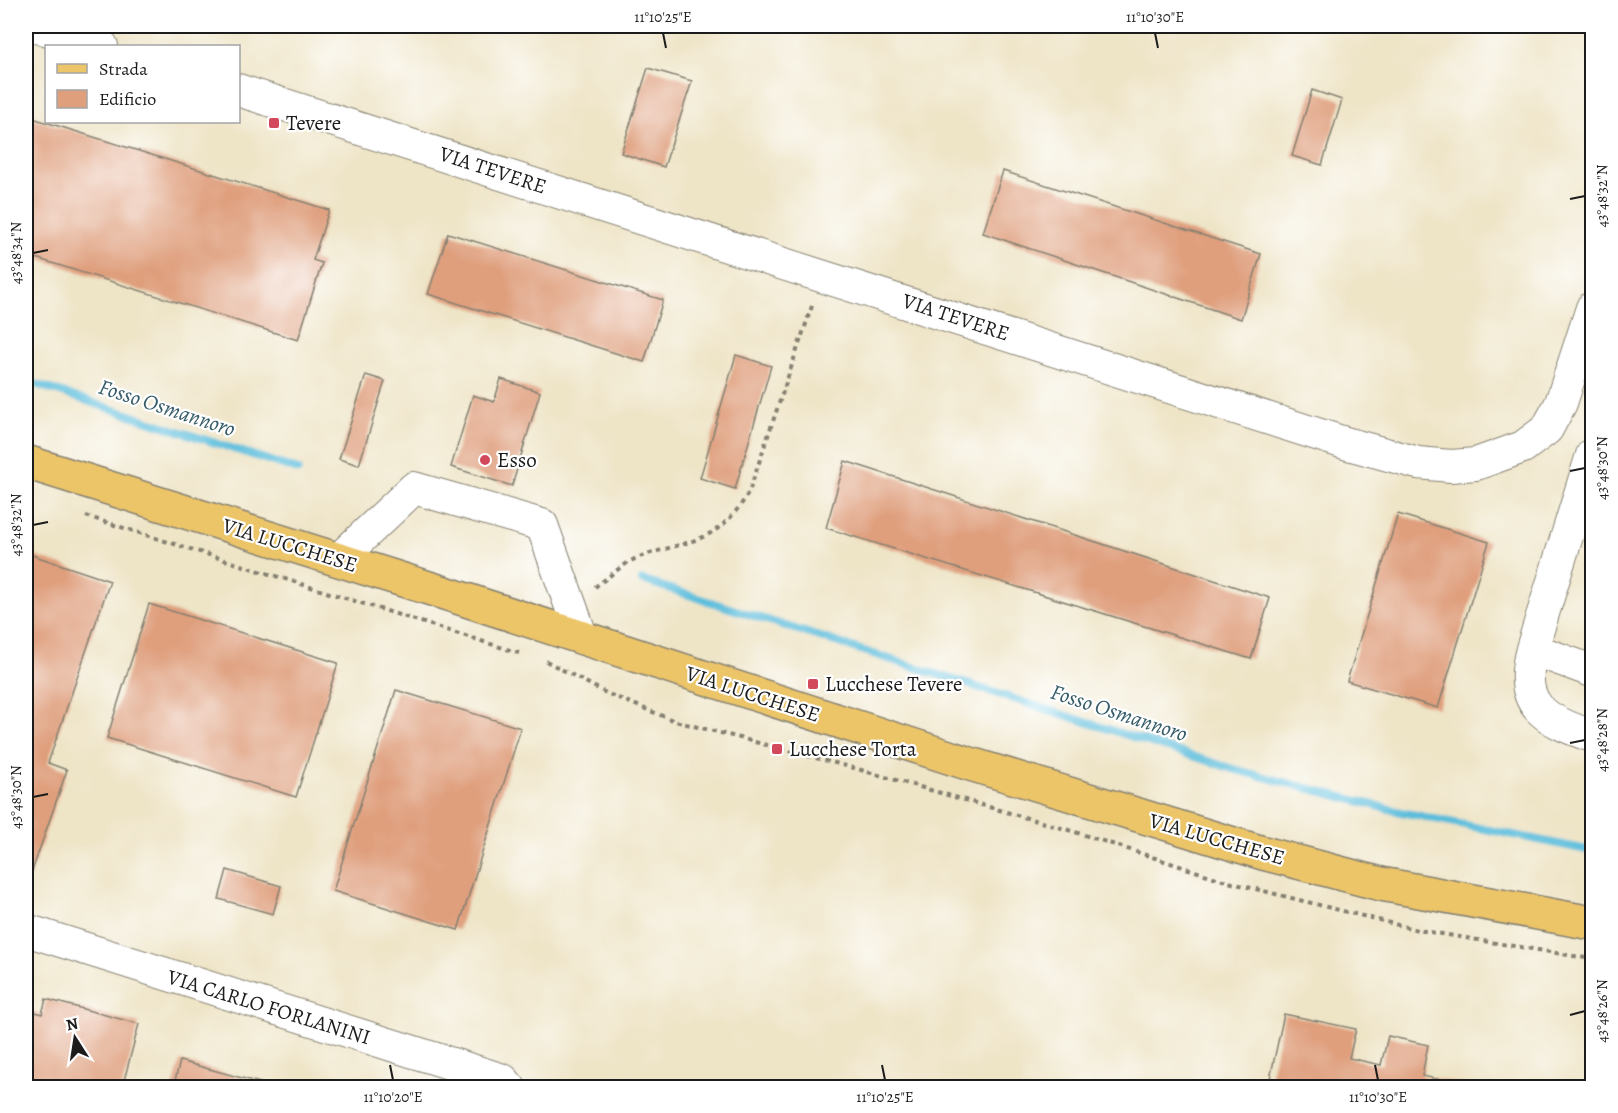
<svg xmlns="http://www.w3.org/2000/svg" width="1618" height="1113" viewBox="0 0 1618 1113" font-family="Alegreya,serif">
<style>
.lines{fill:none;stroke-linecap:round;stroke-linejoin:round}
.stream{stroke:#5cbddb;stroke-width:8}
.building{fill:#df9f7d}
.minor-casing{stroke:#858071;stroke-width:34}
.major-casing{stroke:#858071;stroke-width:36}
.path{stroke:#858071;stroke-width:4;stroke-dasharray:4.5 4.5;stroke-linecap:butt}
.minor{stroke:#fff;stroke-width:32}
.major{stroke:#edc569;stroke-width:33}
.ticks{fill:none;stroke:#1c1c1c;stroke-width:2}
.poi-dot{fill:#d1495b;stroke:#fff;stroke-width:2}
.labels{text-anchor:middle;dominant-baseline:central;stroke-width:4.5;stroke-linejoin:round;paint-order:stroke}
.poi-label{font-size:21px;fill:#1c1c1c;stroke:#fff;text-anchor:start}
.street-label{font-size:21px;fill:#1c1c1c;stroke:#fff}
.water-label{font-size:22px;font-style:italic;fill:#365c68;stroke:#fff}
.neatline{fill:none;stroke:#1c1c1c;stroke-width:2}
.ticks-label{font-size:15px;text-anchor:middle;fill:#1c1c1c}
</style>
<rect width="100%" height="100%" fill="#fff"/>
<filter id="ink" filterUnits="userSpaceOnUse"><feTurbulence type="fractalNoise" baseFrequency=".0167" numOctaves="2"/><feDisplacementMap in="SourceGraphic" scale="12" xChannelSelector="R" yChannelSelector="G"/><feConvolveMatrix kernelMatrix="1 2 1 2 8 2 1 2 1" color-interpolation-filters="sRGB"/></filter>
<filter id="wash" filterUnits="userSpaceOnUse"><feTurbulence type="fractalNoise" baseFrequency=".008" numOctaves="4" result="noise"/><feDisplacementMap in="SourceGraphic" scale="24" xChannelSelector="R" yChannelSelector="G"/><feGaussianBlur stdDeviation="1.35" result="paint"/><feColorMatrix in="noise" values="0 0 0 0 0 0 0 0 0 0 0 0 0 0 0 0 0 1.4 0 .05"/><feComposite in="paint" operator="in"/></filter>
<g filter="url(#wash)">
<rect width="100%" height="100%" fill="#eee4c6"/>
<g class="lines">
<path class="stream" d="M26,381L298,470
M642,580L1233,769L1401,812L1592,851"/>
</g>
<g id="blocks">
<path class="building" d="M648,68L692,81L664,167L621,153Z
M1312,90L1342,100L1322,165L1292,156Z
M26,116L329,210L313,260L322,263L298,340L26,255Z
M1003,171L1261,254L1241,319L983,233Z
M448,233L663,300L644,362L428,294Z
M736,355L771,366L735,489L700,478Z
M366,375L385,381L359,465L339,459Z
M501,379L540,392L512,486L451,467L473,395L494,402Z
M845,461L1270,598L1251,659L826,528Z
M1398,514L1489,542L1438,708L1347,681Z
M26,553L110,581L48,763L67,770L30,877L26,875Z
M149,604L338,663L296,797L107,738Z
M396,690L521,728L458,930L333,891Z
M227,870L281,886L273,914L219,899Z
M46,999L139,1024L122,1088H26V1009L42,1014Z
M1284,1014L1356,1029L1349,1058L1381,1065L1388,1036L1428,1045L1422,1076L1462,1084L1461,1088H1268Z
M180,1061L275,1087V1088H173Z"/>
</g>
</g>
<g filter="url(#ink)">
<use href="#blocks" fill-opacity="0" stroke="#858071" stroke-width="1.5"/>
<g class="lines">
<g class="minor-casing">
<path id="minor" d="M35,26L102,46
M238,90L1345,443L1418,463L1451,466L1476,464L1523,447L1547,429L1561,403L1592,308
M1592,455L1532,649L1592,671
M338,560L414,488L542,525L582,638
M1532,649C1516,706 1545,720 1592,736
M26,930L503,1080L510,1088"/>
</g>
<g class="major-casing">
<path id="major" d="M26,462L451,595L967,763L1263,853L1381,884L1592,923"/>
</g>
<path class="path" d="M86,516L519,653
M595,587C609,577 626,561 642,556C692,539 718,544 749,492L813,303
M546,661L606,693L675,721L854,768L1072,831L1232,883L1418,930L1592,959"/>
<use href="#minor" class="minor"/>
<use href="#major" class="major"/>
</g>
</g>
<path class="ticks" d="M663,33L666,48M1155,33L1158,48M1570,199L1585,196M33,253L48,250M1570,471L1585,468M33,525L48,522M1570,743L1585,740M33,797L48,794M1570,1015L1585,1011M390,1065L393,1080M882,1065L885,1080M1375,1065L1378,1080"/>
<g class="poi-dot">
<rect x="268" y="117" width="12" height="12" rx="3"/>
<circle cx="485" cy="460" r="6"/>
<rect x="807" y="678" width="12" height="12" rx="3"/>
<rect x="771" y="743" width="12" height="12" rx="3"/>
</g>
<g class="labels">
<g class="poi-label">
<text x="286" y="123">Tevere</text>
<text x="497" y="460">Esso</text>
<text x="825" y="684">Lucchese Tevere</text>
<text x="789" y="749">Lucchese Torta</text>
</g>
<g class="street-label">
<text transform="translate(493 170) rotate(18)">VIA TEVERE</text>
<text transform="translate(956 317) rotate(18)">VIA TEVERE</text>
<text transform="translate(290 545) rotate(17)">VIA LUCCHESE</text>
<text transform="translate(753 694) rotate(18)">VIA LUCCHESE</text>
<text transform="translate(1217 839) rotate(16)">VIA LUCCHESE</text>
<text transform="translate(269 1007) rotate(17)">VIA CARLO FORLANINI</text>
</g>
<g class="water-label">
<text transform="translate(167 408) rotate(18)">Fosso Osmannoro</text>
<text transform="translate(1119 713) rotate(18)">Fosso Osmannoro</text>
</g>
</g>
<rect width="1618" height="1113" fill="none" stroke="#fff" stroke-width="66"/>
<rect x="45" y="45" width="195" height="78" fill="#ffffff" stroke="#a4a4a4" stroke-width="1.5"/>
<rect x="57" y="64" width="30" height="9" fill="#edc569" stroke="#a4a4a4" stroke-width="1.5"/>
<text x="99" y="75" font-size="18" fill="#1c1c1c">Strada</text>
<rect x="57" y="90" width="30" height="18" fill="#df9f7d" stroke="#a4a4a4" stroke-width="1.5"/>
<text x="99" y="105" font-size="18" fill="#1c1c1c">Edificio</text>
<g transform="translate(75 1038) rotate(348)" stroke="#ffffff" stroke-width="4.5" paint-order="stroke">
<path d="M0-4.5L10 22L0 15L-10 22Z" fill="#1c1c1c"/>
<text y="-9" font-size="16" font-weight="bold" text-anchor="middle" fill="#1c1c1c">N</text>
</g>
<rect x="33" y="33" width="1552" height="1047" class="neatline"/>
<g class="ticks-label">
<text x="663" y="22">11°10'25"E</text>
<text x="1155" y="22">11°10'30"E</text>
<text transform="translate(1602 196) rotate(-90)" y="5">43°48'32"N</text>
<text transform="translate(16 253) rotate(-90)" y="5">43°48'34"N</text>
<text transform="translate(1602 468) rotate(-90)" y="5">43°48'30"N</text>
<text transform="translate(16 525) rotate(-90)" y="5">43°48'32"N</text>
<text transform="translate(1602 740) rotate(-90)" y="5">43°48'28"N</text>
<text transform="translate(16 797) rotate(-90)" y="5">43°48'30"N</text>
<text transform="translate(1602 1011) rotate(-90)" y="5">43°48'26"N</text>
<text x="393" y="1102">11°10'20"E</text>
<text x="885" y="1102">11°10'25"E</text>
<text x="1378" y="1102">11°10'30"E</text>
</g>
</svg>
